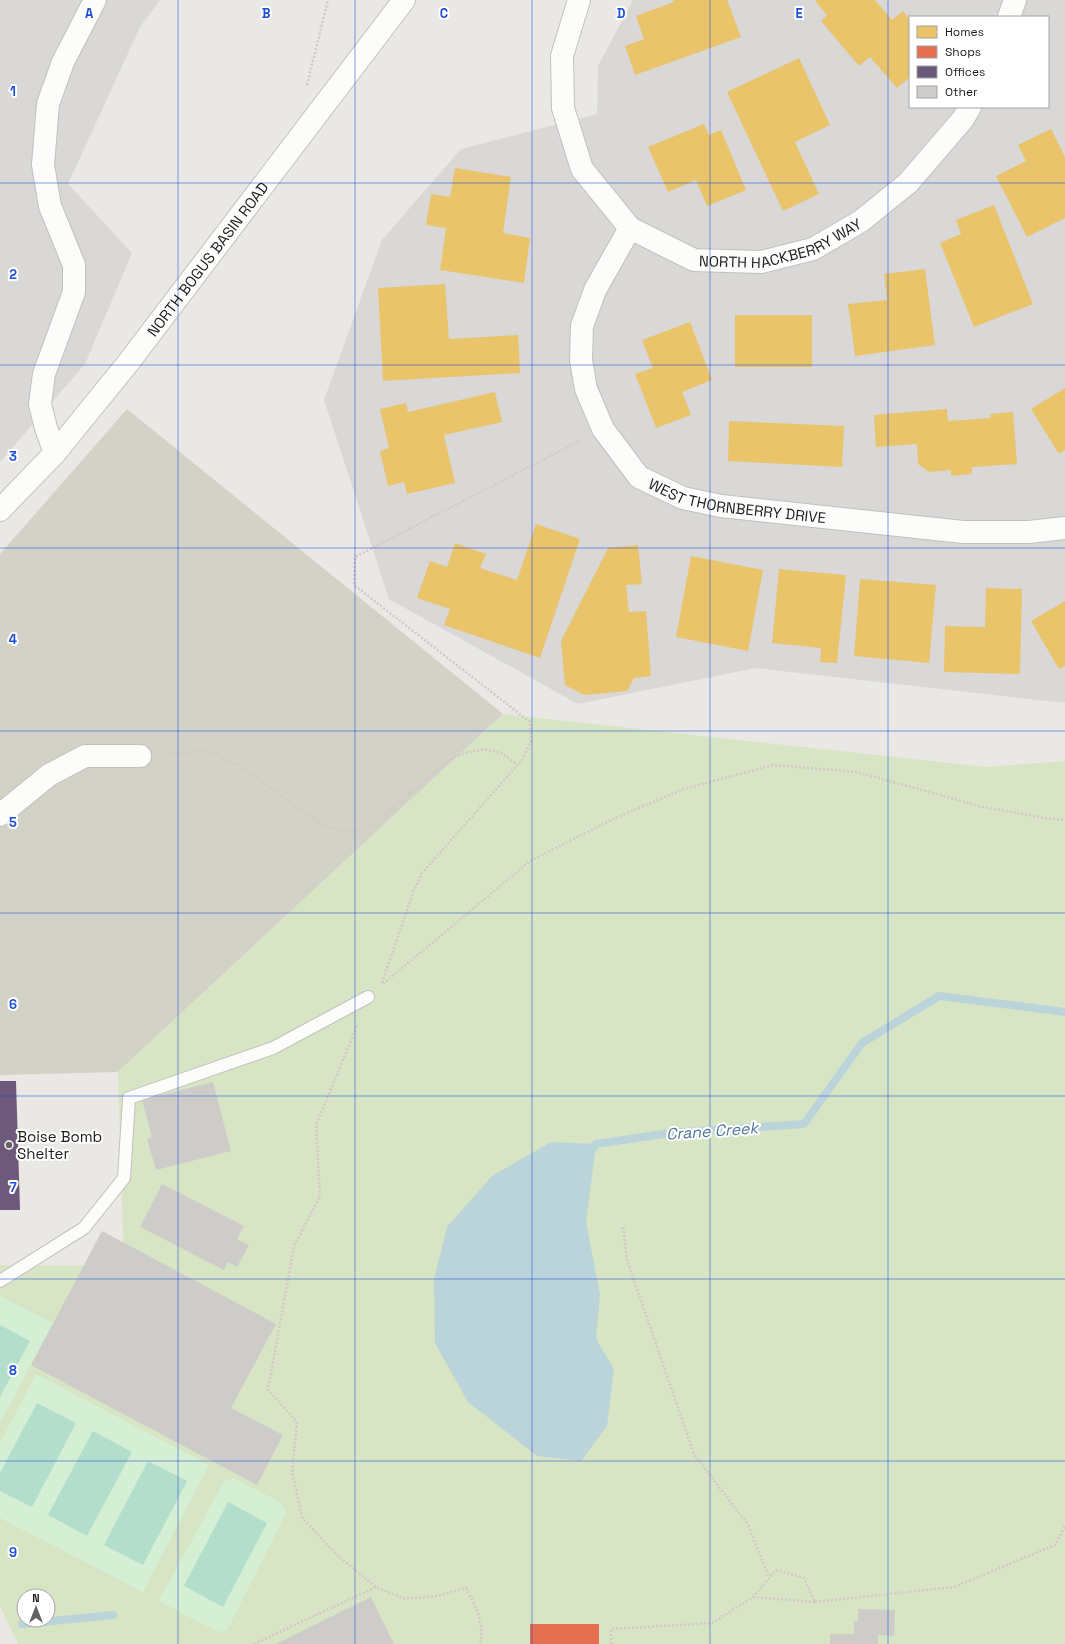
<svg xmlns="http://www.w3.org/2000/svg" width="1065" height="1644" viewBox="0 0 1065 1644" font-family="'Space Grotesk',sans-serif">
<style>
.residential{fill:#d9d8d6;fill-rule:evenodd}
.construction{fill:#d3d2c7}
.grass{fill:#d7e5c5;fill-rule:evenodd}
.park{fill:#d4efd3}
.pitch{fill:#b3decb}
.water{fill:#bad4da}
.homes{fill:#e9c46a}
.shops{fill:#e76f51}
.offices{fill:#6d597a}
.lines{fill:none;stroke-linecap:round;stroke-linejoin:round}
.stream{stroke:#bad4da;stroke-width:8}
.building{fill:#ceccc9}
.service-casing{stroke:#c1c0bf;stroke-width:14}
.minor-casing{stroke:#c1c0bf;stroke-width:24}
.tertiary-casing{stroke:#c1c0bf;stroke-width:24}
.path{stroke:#d4c7c6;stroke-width:2.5;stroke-dasharray:2 2;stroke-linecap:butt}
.service{stroke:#fcfcfb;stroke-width:12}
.minor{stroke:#fcfcfb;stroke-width:22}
.tertiary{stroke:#fcfcfb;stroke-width:22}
.grid{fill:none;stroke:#1d4ed8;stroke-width:1;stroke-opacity:0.55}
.poi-dot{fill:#646362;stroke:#fff;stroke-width:1.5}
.labels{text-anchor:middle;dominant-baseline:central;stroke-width:4;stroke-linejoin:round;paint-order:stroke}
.street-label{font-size:15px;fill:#1c1c1c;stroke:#fff}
.poi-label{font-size:15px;fill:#1c1c1c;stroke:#fff;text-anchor:start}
.water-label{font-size:16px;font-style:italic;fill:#4e769b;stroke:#fff}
.grid-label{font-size:13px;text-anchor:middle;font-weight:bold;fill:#1d4ed8;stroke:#fff;stroke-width:4;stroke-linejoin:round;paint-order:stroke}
</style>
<rect width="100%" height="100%" fill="#eae8e4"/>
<path class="residential" d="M0,0H160L140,27L68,184L132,253L85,364L0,462Z
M633,0H1065V703L756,668L578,704L389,599L324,400L382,240L461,149L597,114L598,66ZM910,17H1048V107H910Z"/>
<path class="construction" d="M127,409L503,714L118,1072L0,1075V554Z"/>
<path class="grass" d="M503,714L986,767L1065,761V1644H18L0,1606V1265L124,1266L118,1072ZM24,1596H48V1620H24Z"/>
<path class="park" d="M0,1296L53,1323L0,1423Z
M36,1374L209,1465L143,1592L0,1518V1443Z
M233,1478L282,1503L286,1513L227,1630L218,1632L159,1601L224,1481Z"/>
<path class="pitch" d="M0,1325L30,1341L0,1397Z
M37,1403L76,1423L32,1507L0,1491V1473Z
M93,1431L132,1452L87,1536L48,1515Z
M148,1461L187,1481L143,1565L104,1545Z
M228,1502L267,1523L223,1607L184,1586Z"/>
<path class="water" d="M551,1142L596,1144L586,1222L600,1295L596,1339L614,1369L607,1426L581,1461L537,1456L468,1402L435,1343L434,1279L447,1227L492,1176Z"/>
<path class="homes" d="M673,0H727L741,37L635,75L625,46L644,39L636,16L674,2Z
M817,0H875L892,20L903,11L910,20V77L897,88L870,57L859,66L821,21L827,15L815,1Z
M799,58L830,125L795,142L819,194L783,211L727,92Z
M704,124L709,135L721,130L746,190L707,206L696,180L668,192L648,147Z
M1051,129L1065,157V218L1027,237L996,176L1026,161L1018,145Z
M455,168L511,177L503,233L530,238L524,283L440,270L446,228L426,225L431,194L450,197Z
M994,205L1033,304L974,327L940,243L961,234L956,220Z
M925,269L935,345L855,356L848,304L887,300L884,274Z
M445,284L449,339L518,335L520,373L383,381L378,288Z
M735,315H812V367H735Z
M690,322L712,380L682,392L691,415L656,428L635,374L653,368L642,340Z
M1065,388V450L1059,454L1031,409Z
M495,392L502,422L444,435L455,483L407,494L404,482L388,486L380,451L389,448L380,409L406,403L408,412Z
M947,409L948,421L991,418L990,414L1013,412L1017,464L972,467V474L951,476V470L929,472L918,464L917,444L876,447L874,415Z
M729,421L844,426L842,467L728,461Z
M536,524L580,539L540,658L444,625L450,609L417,598L430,561L447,567L455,543L486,554L480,568L517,580Z
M638,545L642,584L626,585L629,612L646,611L651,676L634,678L627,691L584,695L565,685L561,641L608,548Z
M691,556L763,570L748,651L676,637Z
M779,569L846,575L837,663L820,662L821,648L772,643Z
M860,579L936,585L929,663L854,656Z
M986,588L1022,589L1020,674L944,672L945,626L985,627Z
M1065,601V666L1059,669L1031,621Z"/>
<path class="shops" d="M530,1624H599V1644H530Z"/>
<path class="offices" d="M0,1081H16L20,1210H0Z"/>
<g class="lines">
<path class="stream" d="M590,1153L596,1144L670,1133L804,1124L862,1043L939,996L1065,1012
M22,1624L113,1615"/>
</g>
<path class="building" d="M213,1082L231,1151L156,1170L147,1139L152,1137L142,1100Z
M162,1184L244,1226L237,1239L249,1245L237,1267L228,1262L224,1270L140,1227Z
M102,1231L276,1324L231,1408L283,1435L257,1485L31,1365Z
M371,1597L394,1644H276Z
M858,1609L895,1610L894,1636L878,1635V1644H830V1634H854V1621H858Z"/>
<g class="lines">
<g class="service-casing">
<path id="service" d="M0,1281L84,1228L124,1178L129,1098L273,1048L368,997"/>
</g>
<g class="minor-casing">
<g id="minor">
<path id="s1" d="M579,0L562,56L563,108L582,169L630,228L694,260L761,262L813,249L861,221L908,183L963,119L970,107"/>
<path d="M1009,17L1015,0"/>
<path id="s2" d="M630,228L595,290L582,326L581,360L586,389L603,429L639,477L683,498L721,506L963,532H1029L1065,528"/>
<path d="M55,453L46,428L40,404L44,374L74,292V265L50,206L43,165L48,104L63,62L95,0"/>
<path d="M0,815L49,775L85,756H140"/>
</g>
</g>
<g class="tertiary-casing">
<g id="tertiary">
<path id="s3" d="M0,510L55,453L128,363L404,0"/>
</g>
</g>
<path class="path" d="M307,85L328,0
M164,754L206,751L239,765L323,826L343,832L357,831L371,827L449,760L465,753L484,749L501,753L518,765
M382,983L414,890L422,873L522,760L531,741L530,722L354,585L355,557L581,440
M383,984L530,861L615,818L684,789L773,765L857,772L983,807L1045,818L1065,820
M357,1026L316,1125L320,1196L294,1246L268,1390L297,1422L292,1473L303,1519L338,1556L376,1587L405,1599L436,1596L466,1588C475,1605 485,1624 480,1644
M623,1227L627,1260L694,1454L748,1525L769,1577
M815,1602L954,1587L1055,1545L1065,1526
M254,1644L376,1587
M611,1644V1629L712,1623L753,1597L776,1570L804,1578L815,1602L753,1597"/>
<use href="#service" class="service"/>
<use href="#minor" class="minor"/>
<use href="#tertiary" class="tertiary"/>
</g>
<path class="grid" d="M178,0V1644M355,0V1644M532,0V1644M710,0V1644M888,0V1644M0,183H1065M0,365H1065M0,548H1065M0,731H1065M0,913H1065M0,1096H1065M0,1279H1065M0,1461H1065"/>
<circle class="poi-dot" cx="9" cy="1145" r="4"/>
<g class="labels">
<g class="street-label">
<text stroke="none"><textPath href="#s1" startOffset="412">NORTH HACKBERRY WAY</textPath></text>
<text stroke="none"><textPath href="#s3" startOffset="326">NORTH BOGUS BASIN ROAD</textPath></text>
<text stroke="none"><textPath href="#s2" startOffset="379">WEST THORNBERRY DRIVE</textPath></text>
</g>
<g class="poi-label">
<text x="17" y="1136">Boise Bomb<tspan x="17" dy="17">Shelter</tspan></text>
</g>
<g class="water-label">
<text transform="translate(712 1131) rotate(-4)">Crane Creek</text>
</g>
</g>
<g class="grid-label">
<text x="89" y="18">A</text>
<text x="266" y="18">B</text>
<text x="444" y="18">C</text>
<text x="621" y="18">D</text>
<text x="799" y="18">E</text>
<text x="13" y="96">1</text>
<text x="13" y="279">2</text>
<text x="13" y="461">3</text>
<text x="13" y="644">4</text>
<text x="13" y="827">5</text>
<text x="13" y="1009">6</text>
<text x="13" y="1192">7</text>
<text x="13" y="1375">8</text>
<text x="13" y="1557">9</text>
</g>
<rect x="909" y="16" width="140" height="92" fill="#ffffff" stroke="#a4a4a4"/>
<rect x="917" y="26" width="20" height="12" fill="#e9c46a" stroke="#a4a4a4"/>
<text x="945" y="36" font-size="12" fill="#1c1c1c">Homes</text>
<rect x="917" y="46" width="20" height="12" fill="#e76f51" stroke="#a4a4a4"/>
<text x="945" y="56" font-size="12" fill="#1c1c1c">Shops</text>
<rect x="917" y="66" width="20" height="12" fill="#6d597a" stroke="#a4a4a4"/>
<text x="945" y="76" font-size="12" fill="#1c1c1c">Offices</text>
<rect x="917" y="86" width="20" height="12" fill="#ceccc9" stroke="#a4a4a4"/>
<text x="945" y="96" font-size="12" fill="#1c1c1c">Other</text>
<g transform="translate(36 1608)"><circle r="19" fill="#ffffff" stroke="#a4a4a4"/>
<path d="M0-3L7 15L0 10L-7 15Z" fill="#646362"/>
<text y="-6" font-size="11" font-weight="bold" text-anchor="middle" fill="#1c1c1c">N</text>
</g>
</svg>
